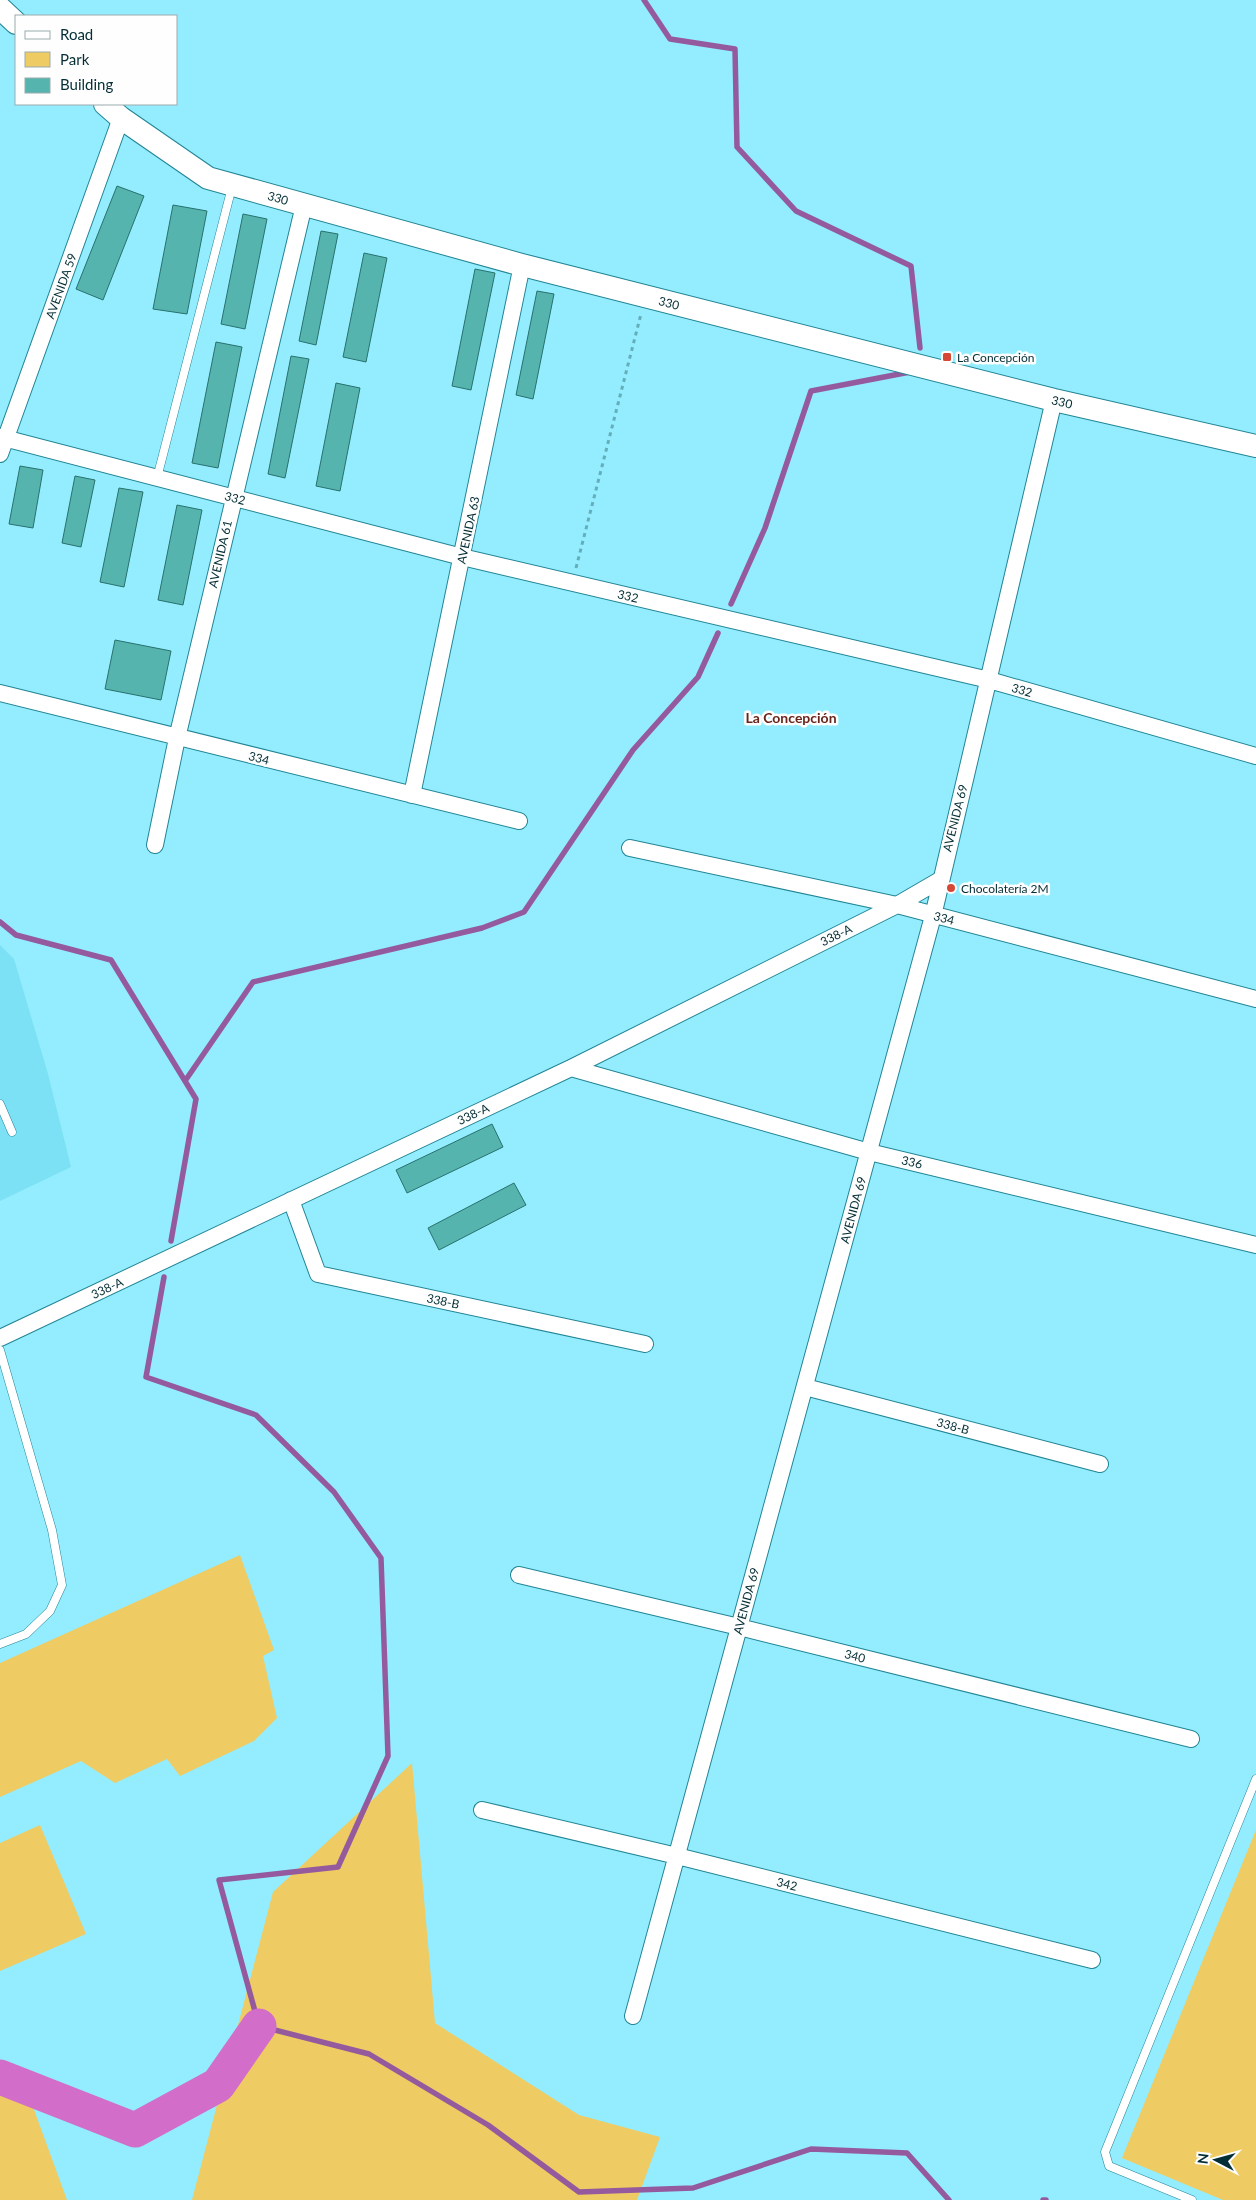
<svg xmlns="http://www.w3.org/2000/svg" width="1256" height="2200" viewBox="0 0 1256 2200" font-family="Lato,sans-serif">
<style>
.built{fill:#7ce1f4}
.green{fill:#eecb63}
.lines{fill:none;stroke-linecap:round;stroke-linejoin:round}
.stream{stroke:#945a9d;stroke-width:5.5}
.river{stroke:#d26dc9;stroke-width:35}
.building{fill:#56b4af;stroke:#28716e}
.lane-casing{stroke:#228595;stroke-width:9}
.street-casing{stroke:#228595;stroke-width:18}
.secondary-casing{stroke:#228595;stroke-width:24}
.path{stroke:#64aebc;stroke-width:3;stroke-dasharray:4 4;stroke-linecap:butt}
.lane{stroke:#fff;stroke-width:8}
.street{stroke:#fff;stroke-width:16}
.secondary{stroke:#fff;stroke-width:22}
.poi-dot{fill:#d54835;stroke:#fefefe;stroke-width:2}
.labels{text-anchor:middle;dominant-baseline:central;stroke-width:5;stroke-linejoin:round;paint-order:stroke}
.street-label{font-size:12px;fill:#042e35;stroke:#fefefe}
.poi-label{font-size:12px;fill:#042e35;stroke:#fefefe;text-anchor:start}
.neighbourhood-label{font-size:14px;font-weight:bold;fill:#69251b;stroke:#fefefe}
</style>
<rect width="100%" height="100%" fill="#93edfe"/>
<path class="built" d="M0,945L14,959L48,1074L71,1167L0,1201Z"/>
<path class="green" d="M240,1555L274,1650L263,1656L277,1718L254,1741L180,1776L167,1759L115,1783L81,1761L0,1797V1663Z
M412,1763L435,2023L579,2115L660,2137L637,2200H192L273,1892Z
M40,1825L86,1934L0,1971V1843Z
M1256,1830V2200H1223L1122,2158Z
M0,2096H29L67,2200H0Z"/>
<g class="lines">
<path class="stream" d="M644,0L670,39L735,49L737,147L796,211L911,266L920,348
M731,604L765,528L811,391L910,372
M0,922L16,935L111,960L196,1099L171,1241
M185,1081L253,982L482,928L524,912L633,750L698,677L718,633
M164,1277L146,1377L256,1415L334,1492L381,1558L388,1756L338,1867L219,1880L259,2026L369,2054L488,2125L579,2192L693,2188L811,2149L907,2153L949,2200
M1043,2200H1046"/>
<path class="river" d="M0,2077L135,2130L218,2085L259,2026"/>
</g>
<path class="building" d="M117,186L144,196L103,300L76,289Z
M173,205L207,211L187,314L153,309Z
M243,214L267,219L245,329L221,324Z
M321,231L338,234L316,345L299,341Z
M364,253L387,258L366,362L343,357Z
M475,269L495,273L471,390L452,386Z
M537,291L554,294L533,399L516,395Z
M216,342L242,347L218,468L192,463Z
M291,356L309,359L285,478L268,474Z
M336,383L360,388L340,491L316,486Z
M20,466L43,470L33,528L9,524Z
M75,476L95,480L81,547L62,543Z
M119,488L143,492L124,587L100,582Z
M177,505L202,510L183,605L158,600Z
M115,640L171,651L161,700L105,689Z
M492,1124L503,1147L407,1193L396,1170Z
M514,1183L526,1205L439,1250L428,1228Z"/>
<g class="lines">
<g class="lane-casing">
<path id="lane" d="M157,478L232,187
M0,1104L12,1132
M0,1350L52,1530L62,1585L50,1611L26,1634L0,1644
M1192,2200L1109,2166L1105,2152L1256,1779"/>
</g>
<g class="street-casing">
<path id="street" d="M0,437L462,557L989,680L1256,756
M0,454L121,118
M0,693L519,821
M412,795L522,265
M155,845L177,738L304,205
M630,848L897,905L1256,999
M571,1068L869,1152L1256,1245
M291,1200L318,1274L645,1344
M0,1338L571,1068L897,905L940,880
M805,1387L1100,1464
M519,1575L739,1627L1191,1739
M482,1810L677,1856L1092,1960
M633,2016L933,916L1054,400"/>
</g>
<g class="secondary-casing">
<path id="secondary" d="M0,8L16,23
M105,104L121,118L208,178L522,265L1054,400L1256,446"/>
</g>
<path class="path" d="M576,568L641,314"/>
<use href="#lane" class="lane"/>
<use href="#street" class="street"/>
<use href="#secondary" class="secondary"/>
</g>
<g class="poi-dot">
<rect x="942" y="352" width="10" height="10" rx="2.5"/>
<circle cx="951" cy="888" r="5"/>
</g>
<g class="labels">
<g class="street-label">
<text transform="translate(278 198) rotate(16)">330</text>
<text transform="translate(61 286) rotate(-70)">AVENIDA 59</text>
<text transform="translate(669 303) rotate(14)">330</text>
<text transform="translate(1062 402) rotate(13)">330</text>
<text transform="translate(235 498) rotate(15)">332</text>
<text transform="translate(468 530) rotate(-78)">AVENIDA 63</text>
<text transform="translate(220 554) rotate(-77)">AVENIDA 61</text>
<text transform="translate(628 596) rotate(13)">332</text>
<text transform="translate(1022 690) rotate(16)">332</text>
<text transform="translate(259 758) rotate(14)">334</text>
<text transform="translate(955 818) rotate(-76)">AVENIDA 69</text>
<text transform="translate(944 918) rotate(15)">334</text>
<text transform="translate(836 935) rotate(-26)">338-A</text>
<text transform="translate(473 1114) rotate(-25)">338-A</text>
<text transform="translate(912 1162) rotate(13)">336</text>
<text transform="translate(853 1210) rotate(-75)">AVENIDA 69</text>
<text transform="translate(107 1288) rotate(-25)">338-A</text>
<text transform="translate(443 1301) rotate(12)">338-B</text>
<text transform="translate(953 1426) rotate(15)">338-B</text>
<text transform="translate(746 1601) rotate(-75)">AVENIDA 69</text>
<text transform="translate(855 1656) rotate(14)">340</text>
<text transform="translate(787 1884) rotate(14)">342</text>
</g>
<g class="poi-label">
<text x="957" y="357">La Concepción</text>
<text x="961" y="888">Chocolatería 2M</text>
</g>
<g class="neighbourhood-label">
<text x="791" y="717">La Concepción</text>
</g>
</g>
<rect x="15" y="15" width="162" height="90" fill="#fefefe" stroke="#9aabae"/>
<rect x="25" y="31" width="25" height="8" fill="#ffffff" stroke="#9aabae"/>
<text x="60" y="40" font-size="15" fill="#042e35">Road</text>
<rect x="25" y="52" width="25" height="15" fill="#eecb63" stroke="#9aabae"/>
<text x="60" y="65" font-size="15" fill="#042e35">Park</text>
<rect x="25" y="78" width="25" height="15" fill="#56b4af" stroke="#9aabae"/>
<text x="60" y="90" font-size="15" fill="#042e35">Building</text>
<g transform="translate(1216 2160) rotate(276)" stroke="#fefefe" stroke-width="4" paint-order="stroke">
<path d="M0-4L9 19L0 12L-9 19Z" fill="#042e35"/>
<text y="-8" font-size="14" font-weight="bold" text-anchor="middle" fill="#042e35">N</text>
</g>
</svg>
